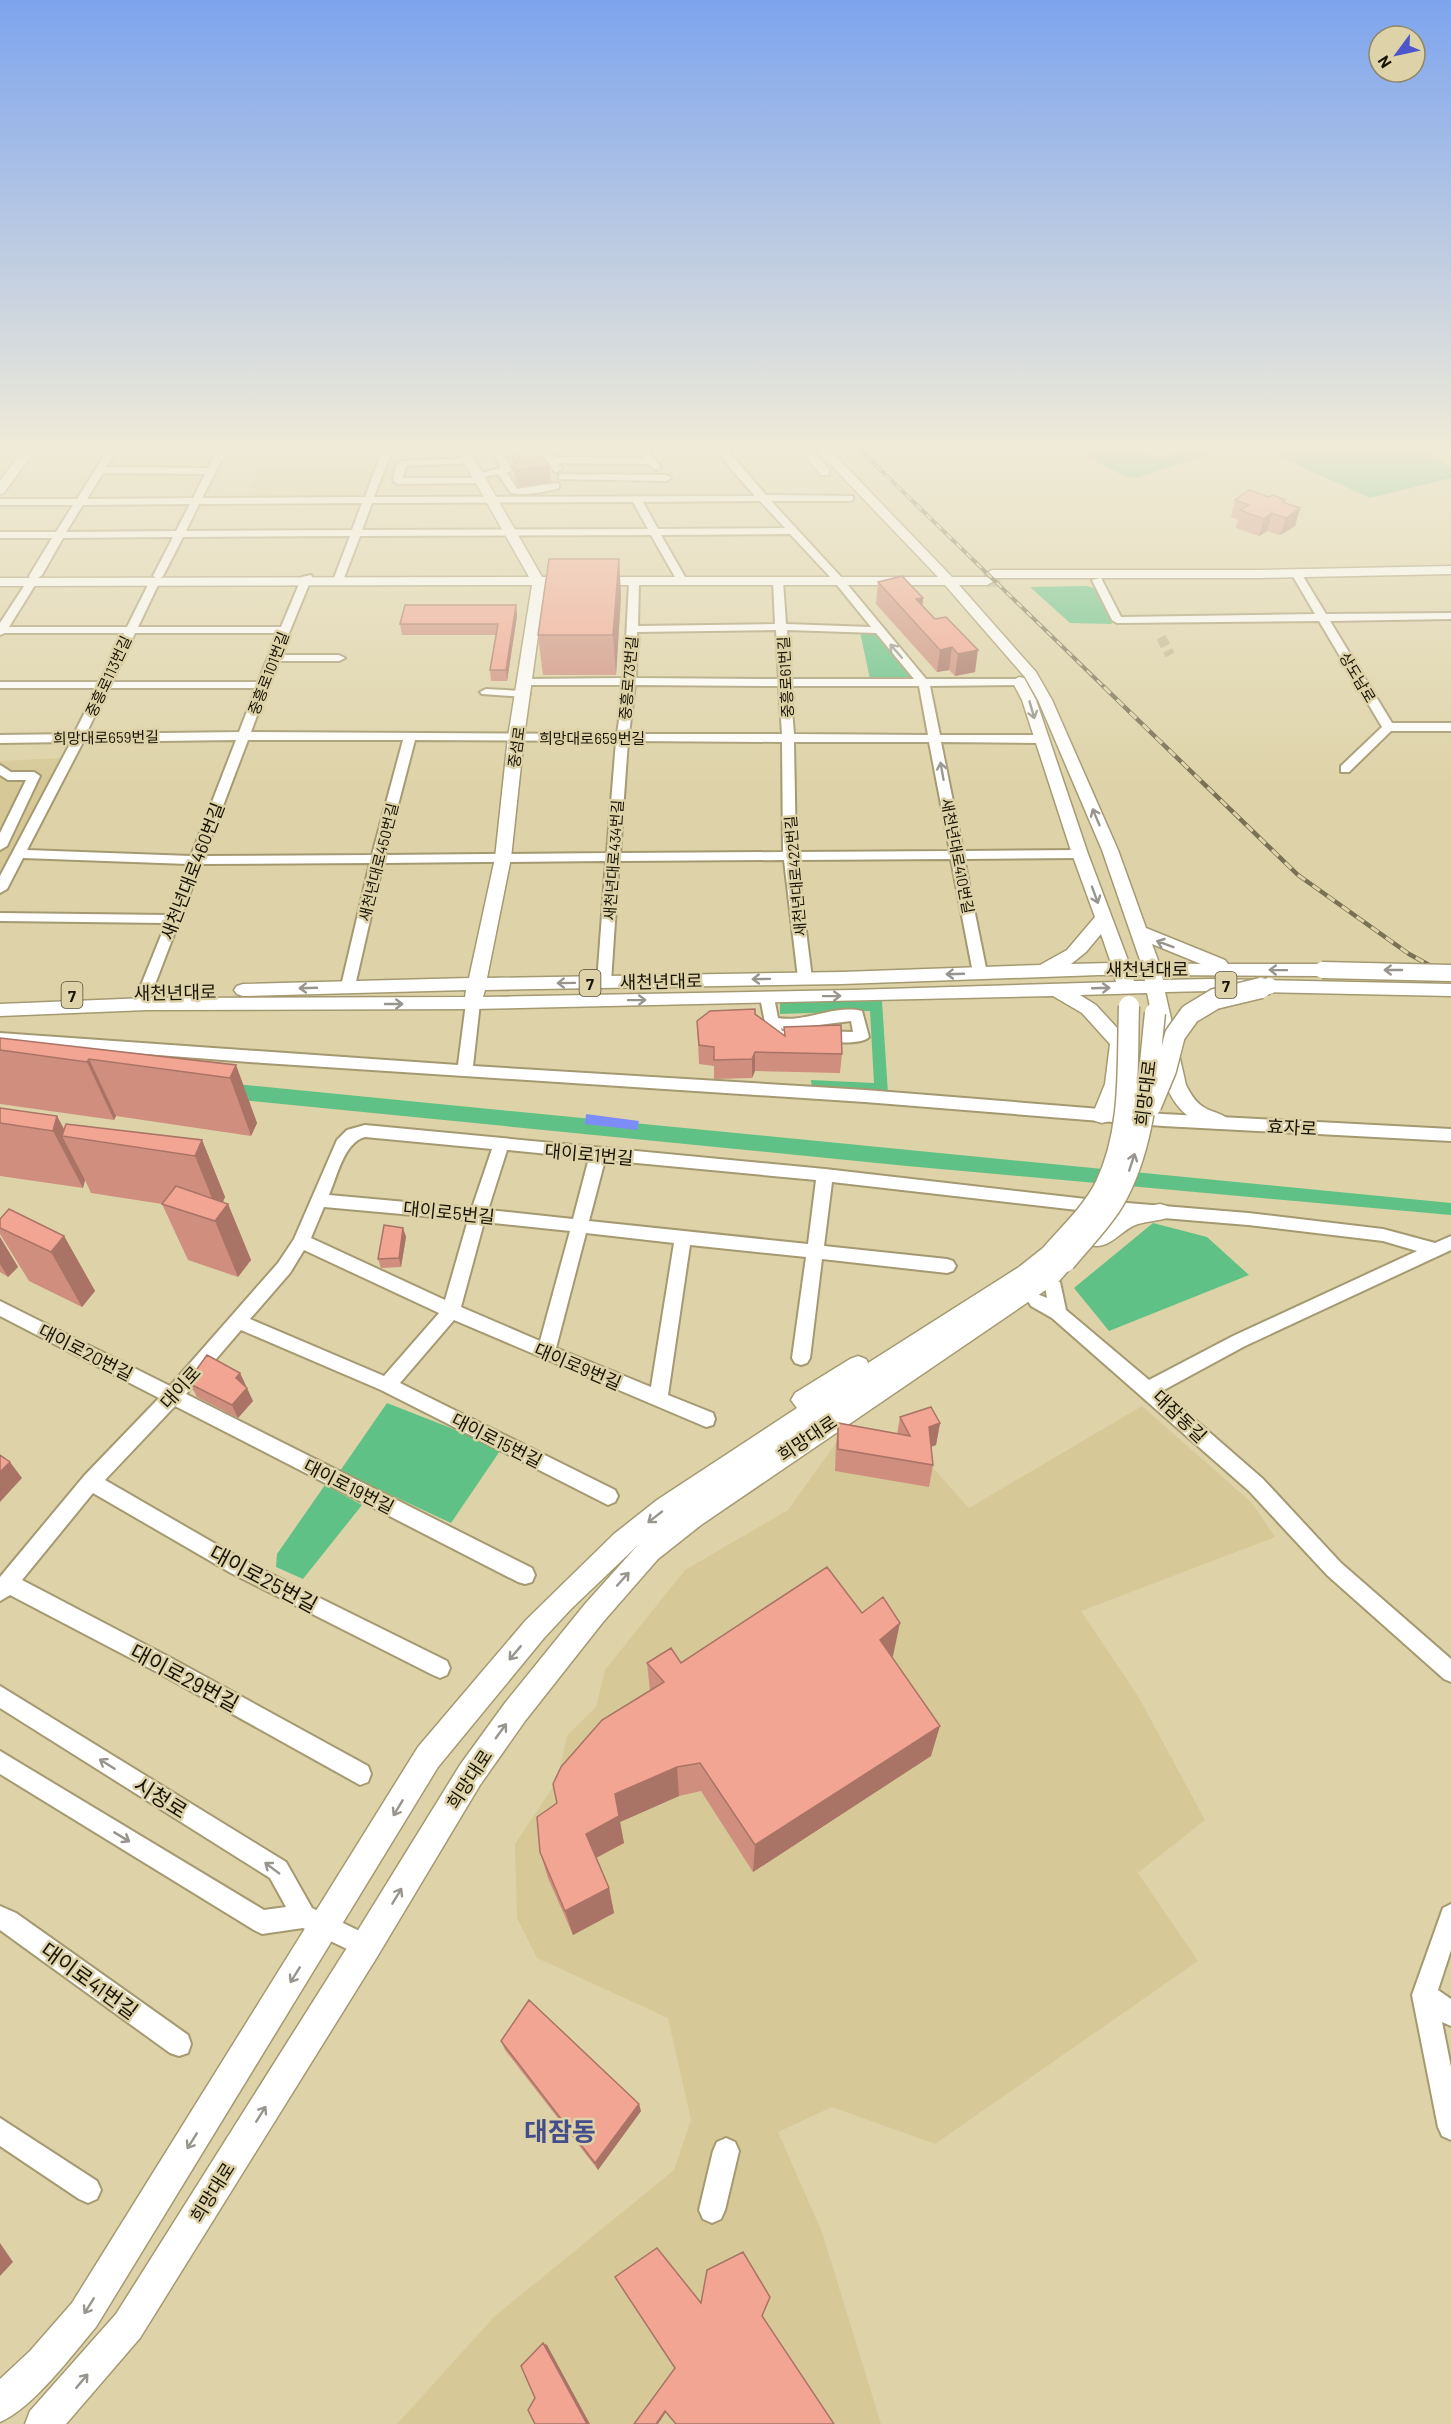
<svg xmlns="http://www.w3.org/2000/svg" width="1451" height="2424" viewBox="0 0 1451 2424" font-family="Barlow,'Noto Sans KR',sans-serif">
<style>
.built{fill:#d6c997}
.green{fill:#5fc185}
.water{fill:#7c8df7}
.lines{fill:none;stroke-linecap:round;stroke-linejoin:round}
.minor-tunnel{stroke:#c0b68f;stroke-width:10;stroke-dasharray:10 5;stroke-linecap:butt}
.major-tunnel{stroke:#c0b68f;stroke-width:13;stroke-dasharray:13 7;stroke-linecap:butt}
.minor-casing{stroke:#a49970;stroke-width:4}
.major-casing{stroke:#a49970;stroke-width:3}
.minor{fill:#fff;fill-rule:evenodd}
.major{fill:#fff;fill-rule:evenodd}
.rail-far1-casing{stroke:#787154;stroke-width:4}
.rail-casing{stroke:#787154;stroke-width:4.5}
.rail-far1{stroke:#ded3a8;stroke-width:2;stroke-dasharray:7;stroke-linecap:butt}
.rail{stroke:#ded3a8;stroke-width:3;stroke-dasharray:9;stroke-linecap:butt}
.major-bridge-far1-casing{stroke:#a49970;stroke-width:19;stroke-linecap:butt}
.major-bridge-casing{stroke:#a49970;stroke-width:23;stroke-linecap:butt}
.major-bridge-far1{stroke:#fff;stroke-width:16}
.major-bridge{stroke:#fff;stroke-width:20}
.wall{fill:#cf8e7e}
.shaded-wall{fill:#a97466}
.building{fill:#f1a592;stroke:#a97466;stroke-width:1.5}
.oneway{stroke:#97958e}
.labels{text-anchor:middle;dominant-baseline:central;stroke-width:5;stroke-linejoin:round;paint-order:stroke}
.far-street-label{font-size:15px;fill:#171304;stroke:#ded3a8}
.shield{fill:#ded3a8;stroke:#534d35;stroke-width:1.5}
.shield-label{font-size:16px;font-weight:bold;fill:#171304}
.street-label{font-size:18px;fill:#171304;stroke:#ded3a8}
.near-street-label{font-size:21px;fill:#171304;stroke:#ded3a8}
.near-quarter-label{font-size:26px;font-weight:bold;fill:#444d8a;stroke:#ded3a8}
</style>
<rect width="100%" height="100%" fill="#ded3a8"/>
<path class="built" d="M382,447L365,499H245L268,448Z
M62,758L61,760L0,874V761Z
M1142,1406L1252,1503L1275,1537L1081,1611L1138,1696L1205,1820L1138,1873L1198,1961L935,2144L832,2107L778,2132L822,2232L881,2424H397L495,2316L674,2170L691,2120L668,2018L537,1958L517,1918L515,1844L557,1781L567,1736L596,1707L605,1670L685,1570L788,1510L836,1443L926,1460L969,1508Z"/>
<path class="green" d="M1066,446H1130L1158,458L1196,446H1240L1135,478L1124,476Z
M1273,446H1421L1451,468V478L1370,498L1261,448Z
M1088,586L1099,591L1112,624L1070,623L1030,587Z
M860,632H875L917,678L870,679Z
M882,1001L888,1094L812,1089L811,1080L874,1083L870,1011L780,1014V1003Z
M0,1061L1451,1203V1215L907,1166L0,1076Z
M1153,1223L1207,1237L1249,1275L1109,1331L1074,1288Z
M387,1403L502,1448L451,1523L340,1471Z
M325,1485L362,1505L303,1579L276,1567L277,1554Z"/>
<path class="water" d="M586,1114L639,1121L637,1130L585,1124Z"/>
<g class="lines">
<path class="minor-tunnel" d="M1161,637L1170,655"/>
<path class="major-tunnel" d="M987,581L1000,580"/>
<g class="minor-casing">
<path id="minor" d="M110,446H120L106,467L208,468L219,446H229L202,498L365,497L384,446H394L374,497L755,496L732,470L714,446H724L766,495L853,496V500L850,501H771L842,578L926,679H1019L1025,682L1019,685L930,686L940,735H1041L1047,739L1041,743L941,742L963,851L1080,850L1087,854L1080,858L964,859L987,973L980,978L973,973L951,859L797,860L812,978L805,983L798,978L784,860L619,861L611,982L604,987L597,982L606,861L383,863L355,986L348,991L341,986L370,863L201,864L147,1005L145,1008H135L133,1005L166,923L0,921V913L169,915L188,864L23,858L7,889L0,893V876L71,742L0,743V735L74,734L97,688H0V682H100L124,633H5L0,635V623L28,580L37,582L9,627H127L149,583L154,580L159,583L138,627H281L302,577L311,575L312,577L280,655H339L345,658L339,661H277L251,732L617,734L624,685H526L520,682L526,679L624,678L629,582L634,579L639,582L638,626L775,624L773,581L778,578L783,581L786,624L871,627L833,580L790,534L661,535L685,577L680,580L675,577L651,535L360,536L344,578L339,581L334,578L350,536L183,537L163,576L158,579L153,576L173,537L63,538L42,575L38,578H30L29,576L52,538H0V532H56L73,505H0V499H77ZM103,473L205,474L193,498L87,499ZM760,501L785,528L658,529L643,502ZM633,502L648,529L362,530L372,503ZM362,503L352,530L186,531L199,504ZM190,504L176,531L66,532L83,505ZM776,630L779,679L636,678L637,632ZM787,630L876,633L914,679H790ZM135,633H278L258,682H112ZM635,685L779,686L782,734H629ZM790,686H919L928,735L794,734ZM108,688H256L239,732L86,734ZM236,740L191,856L27,850L83,742ZM248,740H403L372,855L204,856ZM415,740L616,741L607,853L385,855ZM628,741L782,742L783,852L620,853ZM794,742H929L950,851L796,852Z
M537,446H547L554,457L644,458L634,446H644L661,467L656,470L648,464L558,463L562,469L557,472L554,471Z
M526,447L531,450L529,452L504,456L512,470L507,473L517,489L556,483L559,484V488C544,492 526,496 511,493L498,474L478,478L473,475L501,468L493,454L495,452Z
M470,458L475,461L473,463L406,466L403,478H481L486,481L484,483L398,484L393,481L396,465L401,461Z
M562,474L666,475L671,478L666,481L559,479V475Z
M1296,570L1301,573L1326,614L1451,613V619L1330,621L1392,723H1451V731H1391L1349,772H1341V766L1382,727L1319,621L1117,623L1112,620L1092,580L1101,578L1121,617L1315,614L1291,573Z
M486,689L524,691L530,694L524,697L482,694L480,692Z
M0,765L11,772H34L40,776L7,846L0,850V833L26,780H8L0,775Z
M767,992L774,997L778,1018C805,1023 835,1004 862,1011L869,1037C863,1045 818,1044 812,1036L819,1031L853,1032L851,1021L802,1027L804,1031L799,1040C789,1042 782,1042 772,1039L766,1028L760,997ZM781,1028L788,1031H782Z
M473,998L480,1003L473,1066L865,1090L1163,1114L1451,1129V1141L1163,1126L865,1102L264,1063L0,1043V1033L458,1065L466,1003Z
M365,1125L825,1169L1086,1199L1092,1201L1094,1205L1092,1209L1086,1211L832,1182L824,1246L947,1259L953,1261L956,1266L953,1271L947,1273L822,1259L810,1358L807,1363L801,1365L795,1363L792,1358L806,1257L690,1245L668,1395L713,1413L715,1419L713,1425L706,1427L454,1320L400,1383L615,1490L618,1496L615,1502L608,1505L381,1390L241,1330L186,1394L532,1568L535,1575L532,1582L525,1584L518,1582L175,1406L105,1480L245,1561L447,1661L450,1668L447,1675L440,1678L433,1675L231,1573L93,1493L22,1580L171,1658L368,1766L371,1774L368,1782L360,1785L157,1672L10,1595L0,1601V1577L84,1476L159,1398L0,1316V1301L170,1386L278,1263L294,1239L337,1140L347,1130ZM365,1137L492,1149L472,1208L329,1195C337,1177 344,1142 365,1137ZM507,1150L589,1158L573,1219L488,1210ZM605,1160L816,1180L808,1244L589,1221ZM324,1207L468,1220L445,1300L311,1238ZM484,1222L570,1231L540,1341L461,1307ZM586,1233L674,1243L651,1387L556,1348ZM304,1250L439,1313L384,1376L250,1319L290,1273Z
M1115,1202L1248,1213L1383,1229L1435,1243L1451,1236V1250L1245,1346L1162,1391L1263,1479L1341,1563L1451,1659V1682L1444,1679L1327,1575L1249,1491L1052,1318L1031,1306L1028,1301L1031,1296L1037,1294L1047,1298L1045,1287L1048,1282L1054,1280L1060,1282L1066,1310L1149,1380L1233,1336L1417,1251L1383,1241L1248,1225L1115,1214L1109,1212L1107,1208L1109,1204Z
M0,1686L286,1862L312,1908L374,1938L378,1946L374,1954L366,1958L303,1928L262,1934L254,1930L0,1774V1751L264,1910L286,1907L270,1878L0,1708Z
M1451,1904V1950L1438,1990L1451,1999V2026L1442,2022L1451,2067V2140L1442,2136L1438,2127L1412,1995L1443,1908Z
M0,1906L16,1913L188,2035L191,2044L188,2053L179,2056L170,2053L0,1930Z
M0,2118L97,2181L101,2190L97,2199L88,2203L79,2199L0,2146Z
M726,2138L735,2142L739,2151L725,2210L721,2219L712,2223L703,2219L699,2210L713,2151L717,2142Z"/>
</g>
<g class="major-casing">
<path id="major" d="M26,446H38L4,493L0,494V481Z
M455,446H467L542,577H938L813,446H826L952,577H987L994,581L987,585H959L1036,672L1052,700L1118,850L1146,928L1225,960L1228,964H1322L1328,966L1331,970L1328,974L1322,976L1162,975L1163,980L1210,979L1451,984V996L1210,991L1165,992L1186,1085C1191,1095 1196,1103 1205,1108C1214,1113 1226,1114 1231,1123L1228,1128C1219,1131 1211,1127 1202,1124C1153,1104 1158,1036 1147,993L1080,995L1096,1005L1119,1030L1128,1031L1130,1036L1125,1084L1109,1121L1102,1123L1095,1121L1092,1116L1105,1084L1110,1044L1082,1013L1053,996L473,1009L147,1010L0,1016V1004L147,998L465,997L466,990L243,996L237,994L234,990L237,986L243,984L469,978L495,858L508,737L532,585L0,586V578L529,577ZM545,585H945L1025,677L1038,700L1102,850L1141,963H1129L1088,854L1036,700L1024,678L1019,677L1012,681L1022,700L1072,854L1095,917L1067,950L1040,965L842,972L487,978L511,858L524,737ZM1101,934L1111,963L1071,964L1086,952ZM1152,944L1201,964L1159,963ZM1099,975H1114L1116,982L852,990L483,997L485,990L842,984ZM1132,975H1144L1145,981H1134Z
M795,446H807L829,469V475H821Z
M1451,566V574L1259,578H992L985,574L992,570H1259Z
M1160,1204L1167,1206L1170,1212L1167,1218C1158,1221 1148,1221 1138,1224C1121,1229 1110,1251 1090,1245L1087,1239C1099,1216 1137,1208 1160,1204Z
M1051,1246L1059,1248L1061,1255L1073,1256L1076,1262L1059,1281L701,1525L658,1559L603,1622L525,1721L480,1785L377,1957L140,2338L66,2424H25L30,2411L116,2314L355,1935L460,1765L505,1703L585,1604L638,1545L571,1609L544,1638L438,1767L96,2327C72,2355 33,2408 0,2422V2379L30,2351L72,2303L418,1747L526,1620L614,1534L657,1500L797,1408L791,1400L795,1393L850,1359L858,1356L866,1359L868,1363L1019,1267L1043,1248Z"/>
</g>
<use href="#minor" class="minor"/>
<use href="#major" class="major"/>
<g class="rail-far1-casing">
<path id="rail-far1" d="M856,446L1105,688"/>
</g>
<g class="rail-casing">
<path id="rail" d="M1104,687L1298,875L1409,954L1451,977"/>
</g>
<use href="#rail-far1" class="rail-far1"/>
<use href="#rail" class="rail"/>
<g class="major-bridge-far1-casing">
<path id="major-bridge-far1" d="M1322,970L1451,973
M1255,989L1269,986"/>
</g>
<g class="major-bridge-casing">
<path id="major-bridge" d="M1151,1106L1166,1070L1175,1035L1190,1014L1215,999L1261,988
M1051,1254C1070,1232 1092,1212 1105,1186C1132,1130 1127,1066 1129,1006
M1065,1262C1081,1242 1101,1223 1114,1201C1147,1144 1148,1076 1155,1013"/>
</g>
<use href="#major-bridge-far1" class="major-bridge-far1"/>
<use href="#major-bridge" class="major-bridge"/>
</g>
<path class="wall" d="M509,446H535L551,482L518,487L515,482L513,465L514,464L511,459Z
M1269,497L1285,500L1284,503L1300,508L1295,526L1280,535L1267,531L1259,536L1236,528L1238,520L1231,517L1235,500Z
M619,559L621,597L616,675H543L538,635Z
M878,582L923,598L922,606L975,672L955,676L949,670L937,672L876,604Z
M516,605L517,616L507,681H491L490,670L496,635H402L400,624Z
M755,1014L784,1035V1027L842,1054L840,1073L755,1071L752,1078L714,1079V1066L699,1064L697,1021Z
M0,1038L236,1065L257,1123L251,1136L116,1116L114,1120L0,1104Z
M0,1108L57,1116L64,1129L202,1140L225,1197L223,1202L228,1204L251,1260L238,1277L188,1260L162,1204L91,1193L85,1180L83,1188L0,1176Z
M0,1219L64,1236L95,1291L82,1307L29,1281L0,1234Z
M403,1228L406,1237L401,1267L381,1268L378,1259Z
M0,1237L18,1267L8,1277L0,1272Z
M194,1373H240L246,1386L245,1387L253,1401L238,1418L197,1397L190,1384L196,1377Z
M900,1417L940,1423L936,1445L931,1447L933,1465L929,1487L835,1471L836,1445L838,1423L897,1434Z
M893,1656L892,1657L931,1756L753,1872L701,1791L679,1796L620,1822L624,1843L596,1858L609,1888L614,1913L573,1935L548,1878L540,1852L557,1803L650,1691L647,1663Z
M501,2041L641,2111L598,2170L505,2050Z"/>
<path class="shaded-wall" d="M549,465L551,482L518,487L516,470Z
M1300,508L1295,526L1280,535L1286,518Z
M1272,513L1267,531L1259,536L1264,519Z
M619,559L621,597L616,675L613,635Z
M923,598L921,620L916,599Z
M516,605L517,616L507,681L506,670Z
M952,647L949,670L937,672L940,650Z
M978,650L975,672L955,676L958,654Z
M755,1052V1071L752,1078V1059Z
M89,1059L116,1116L114,1120L87,1062Z
M236,1065L257,1123L251,1136L230,1078Z
M57,1116L68,1137L62,1136L85,1180L83,1188L53,1131Z
M202,1140L225,1197L218,1213L195,1156Z
M228,1204L251,1260L238,1277L215,1221Z
M403,1228L406,1237L401,1267L399,1258Z
M64,1236L95,1291L82,1307L51,1252Z
M0,1237L18,1267L8,1277L0,1264Z
M240,1373L246,1386L242,1391L236,1378Z
M247,1388L253,1401L238,1418L232,1405Z
M940,1423L936,1445L925,1449L929,1427Z
M10,1462L22,1478L0,1502V1472Z
M900,1623L893,1656L874,1672L880,1640Z
M940,1726L931,1756L753,1872L755,1845Z
M677,1767L679,1796L620,1822L624,1843L592,1860L586,1834L615,1794Z
M609,1888L614,1913L573,1935L565,1911Z
M639,2104L641,2111L598,2170L595,2163Z
M0,2243L13,2262L0,2276Z
M543,2343L547,2345L590,2424H587Z
M665,2411L666,2412L658,2424H656Z"/>
<path class="building" d="M512,446H535L549,465L516,470L513,465L521,459Z
M1249,490L1269,497L1273,495L1285,500L1282,502L1300,508L1286,518L1272,513L1264,519L1240,510L1249,505L1235,500Z
M549,559H619L613,635H538Z
M902,576L923,598L916,599L935,619L946,617L978,650L958,654L952,647L940,650L878,582Z
M405,605H516L506,670H490L498,624H400Z
M755,1009V1014L785,1036L784,1027L841,1025L842,1054L755,1052L752,1059L714,1060V1047L699,1045L697,1021L710,1011Z
M0,1038L236,1065L230,1078L89,1059L87,1062L0,1050Z
M0,1108L57,1116L53,1131L0,1123Z
M66,1124L202,1140L195,1156L62,1136Z
M176,1186L228,1204L215,1221L162,1204Z
M9,1209L64,1236L51,1252L0,1228V1219Z
M384,1225L403,1228L399,1258L378,1259Z
M207,1355L240,1373L236,1378L247,1388L232,1405L190,1384L198,1375L194,1373Z
M931,1407L940,1423L929,1427L933,1465L838,1449V1423L910,1436L900,1417Z
M0,1455L10,1462L0,1472Z
M827,1567L862,1613L883,1597L900,1623L880,1640L940,1726L755,1845L700,1763L677,1767L615,1794L619,1816L586,1834L609,1888L565,1911L540,1852L537,1817L557,1803L553,1784L561,1767L602,1720L664,1682L647,1663L671,1648L681,1663Z
M529,2000L639,2104L595,2163L501,2041Z
M657,2248L701,2303L707,2270L743,2252L770,2297L762,2316L834,2424H676L665,2411L656,2424H634L675,2368L615,2277Z
M543,2343L587,2424H535L528,2410L535,2398L521,2366Z"/>
<defs><path id="oneway-shaft" d="M-6 0H5M1.5-3L5.5 0L1.5 3" fill="none" stroke-width="1.6" stroke-linecap="round" stroke-linejoin="round" transform="scale(1.5)"/></defs>
<g class="oneway">
<use href="#oneway-shaft" transform="translate(896 651) rotate(-131)"/>
<use href="#oneway-shaft" transform="translate(1032 710) rotate(74)"/>
<use href="#oneway-shaft" transform="translate(942 771) rotate(-100)"/>
<use href="#oneway-shaft" transform="translate(1096 817) rotate(-113)"/>
<use href="#oneway-shaft" transform="translate(1095 895) rotate(70)"/>
<use href="#oneway-shaft" transform="translate(1165 944) rotate(-159)"/>
<use href="#oneway-shaft" transform="translate(1278 970) rotate(-179)"/>
<use href="#oneway-shaft" transform="translate(1393 970) rotate(-180)"/>
<use href="#oneway-shaft" transform="translate(955 974) rotate(178)"/>
<use href="#oneway-shaft" transform="translate(761 979) rotate(179)"/>
<use href="#oneway-shaft" transform="translate(566 983) rotate(179)"/>
<use href="#oneway-shaft" transform="translate(308 988) rotate(178)"/>
<use href="#oneway-shaft" transform="translate(1101 988) rotate(-2)"/>
<use href="#oneway-shaft" transform="translate(832 996) rotate(-1)"/>
<use href="#oneway-shaft" transform="translate(637 1000) rotate(-1)"/>
<use href="#oneway-shaft" transform="translate(394 1004)"/>
<use href="#oneway-shaft" transform="translate(1132 1162) rotate(-72)"/>
<use href="#oneway-shaft" transform="translate(655 1517) rotate(142)"/>
<use href="#oneway-shaft" transform="translate(623 1579) rotate(-48)"/>
<use href="#oneway-shaft" transform="translate(515 1653) rotate(130)"/>
<use href="#oneway-shaft" transform="translate(501 1731) rotate(-54)"/>
<use href="#oneway-shaft" transform="translate(107 1764) rotate(-148)"/>
<use href="#oneway-shaft" transform="translate(398 1808) rotate(121)"/>
<use href="#oneway-shaft" transform="translate(122 1837) rotate(31)"/>
<use href="#oneway-shaft" transform="translate(272 1868) rotate(-143)"/>
<use href="#oneway-shaft" transform="translate(397 1896) rotate(-59)"/>
<use href="#oneway-shaft" transform="translate(295 1975) rotate(122)"/>
<use href="#oneway-shaft" transform="translate(261 2114) rotate(-58)"/>
<use href="#oneway-shaft" transform="translate(192 2141) rotate(122)"/>
<use href="#oneway-shaft" transform="translate(89 2306) rotate(122)"/>
<use href="#oneway-shaft" transform="translate(82 2381) rotate(-50)"/>
</g>
<linearGradient id="sky" x2="0" y2="1"><stop stop-color="#7da4ee"/><stop offset="0.57" stop-color="#f0ebd8"/><stop offset="1" stop-color="#f0ebd8" stop-opacity="0"/></linearGradient>
<rect width="1451" height="785" fill="url(#sky)"/>
<g class="labels">
<g class="far-street-label">
<text transform="translate(268 673) rotate(-69)">중흥로101번길</text>
<text transform="translate(108 676) rotate(-65)">중흥로113번길</text>
<text transform="translate(785 677) rotate(-93)">중흥로61번길</text>
<text transform="translate(1358 677) rotate(59)">상도남로</text>
<text transform="translate(628 678) rotate(-85)">중흥로73번길</text>
<text transform="translate(106 737) rotate(-1)">희망대로659번길</text>
<text x="592" y="738">희망대로659번길</text>
<text transform="translate(516 747) rotate(-82)">중섬로</text>
<text transform="translate(958 856) rotate(79)">새천년대로410번길</text>
<text transform="translate(613 860) rotate(-86)">새천년대로434번길</text>
<text transform="translate(378 862) rotate(-76)">새천년대로450번길</text>
<text transform="translate(795 876) rotate(-95)">새천년대로422번길</text>
</g>
<g class="shield">
<rect x="579.5" y="970" width="21" height="26" rx="4.5"/>
<rect x="1215.5" y="972" width="21" height="26" rx="4.5"/>
<rect x="61.5" y="982" width="21" height="26" rx="4.5"/>
</g>
<g class="shield-label">
<text x="590" y="983">7</text>
<text x="1226" y="985">7</text>
<text x="72" y="995">7</text>
</g>
<g class="street-label">
<text transform="translate(192 871) rotate(-69)">새천년대로460번길</text>
<text x="1147" y="969">새천년대로</text>
<text transform="translate(661 981) rotate(-1)">새천년대로</text>
<text transform="translate(175 992) rotate(-1)">새천년대로</text>
<text transform="translate(1145 1093) rotate(-83)">희망대로</text>
<text transform="translate(1292 1127) rotate(3)">효자로</text>
<text transform="translate(589 1154) rotate(5)">대이로1번길</text>
<text transform="translate(449 1212) rotate(6)">대이로5번길</text>
<text transform="translate(86 1352) rotate(27)">대이로20번길</text>
<text transform="translate(578 1366) rotate(23)">대이로9번길</text>
<text transform="translate(180 1387) rotate(-48)">대이로</text>
<text transform="translate(1180 1416) rotate(44)">대잠동길</text>
<text transform="translate(807 1438) rotate(-34)">희망대로</text>
<text transform="translate(497 1440) rotate(27)">대이로15번길</text>
<text transform="translate(349 1486) rotate(27)">대이로19번길</text>
<text transform="translate(469 1779) rotate(-57)">희망대로</text>
<text transform="translate(212 2192) rotate(-58)">희망대로</text>
</g>
<g class="near-street-label">
<text transform="translate(264 1578) rotate(28)">대이로25번길</text>
<text transform="translate(185 1677) rotate(28)">대이로29번길</text>
<text transform="translate(161 1797) rotate(32)">시청로</text>
<text transform="translate(90 1980) rotate(36)">대이로41번길</text>
</g>
<g class="near-quarter-label">
<text x="560" y="2130">대잠동</text>
</g>
</g>
<g transform="translate(1397 54) rotate(237)"><circle r="28" fill="#ded3a8" stroke="#8e8666" stroke-width="1.5"/>
<path d="M0-4.5L10 22L0 15L-10 22Z" fill="#4c55cb"/>
<text y="-9" font-size="16" font-weight="bold" text-anchor="middle" fill="#171304">N</text>
</g>
</svg>
